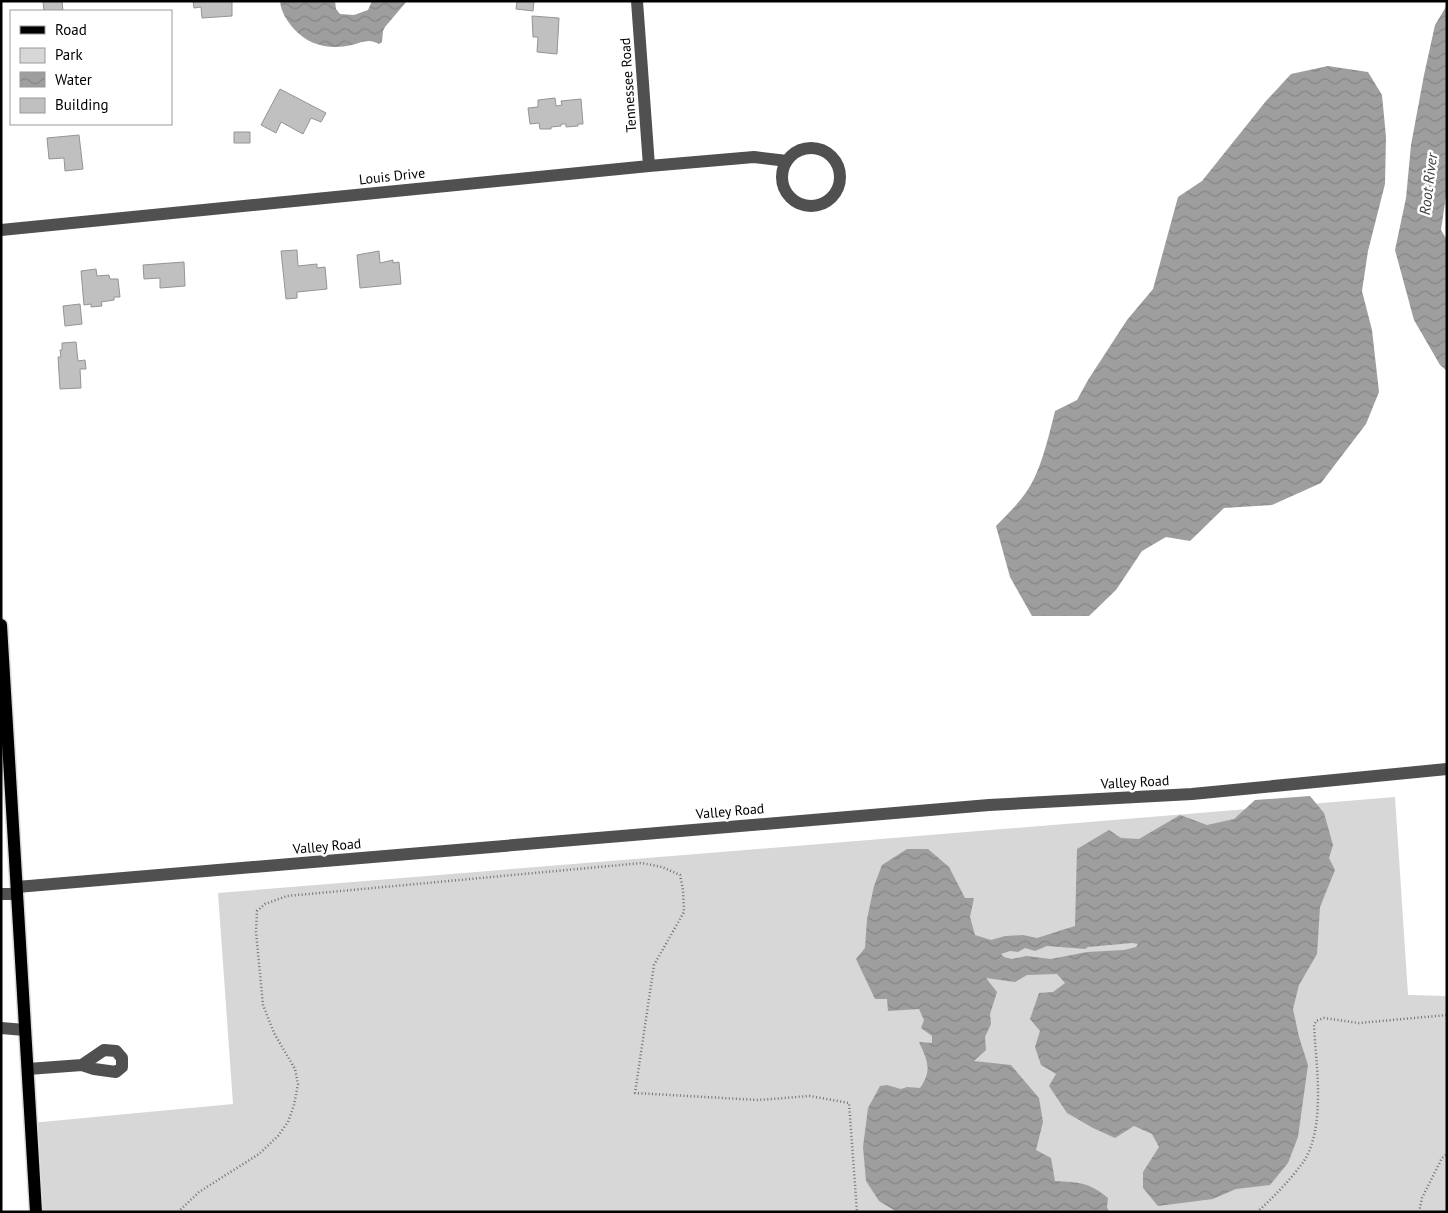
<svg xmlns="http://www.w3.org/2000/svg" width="1448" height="1213" viewBox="0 0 1448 1213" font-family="'PT Sans',sans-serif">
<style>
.green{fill:#d7d7d7}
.water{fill:url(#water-waves);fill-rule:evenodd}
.building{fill:#c0c0c0;stroke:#949494}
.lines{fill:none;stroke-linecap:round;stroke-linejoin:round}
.major-casing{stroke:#dbdbdb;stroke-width:15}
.path{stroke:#727272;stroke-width:2.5;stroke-dasharray:1 2.5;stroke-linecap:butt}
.minor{stroke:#505050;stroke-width:12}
.major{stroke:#000;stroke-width:12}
.labels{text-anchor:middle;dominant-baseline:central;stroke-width:5;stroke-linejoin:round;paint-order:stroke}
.street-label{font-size:14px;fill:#000;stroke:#fff}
.water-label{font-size:15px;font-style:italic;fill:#3f3f3f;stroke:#fff}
</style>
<defs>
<pattern id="water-waves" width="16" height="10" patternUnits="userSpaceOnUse" patternTransform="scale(1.25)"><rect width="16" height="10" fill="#9e9e9e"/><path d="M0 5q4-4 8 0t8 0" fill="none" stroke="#868686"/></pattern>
</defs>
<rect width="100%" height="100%" fill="#fff"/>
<path class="green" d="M1395,797L1408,995L1447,996V1212H36L31,1123L233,1104L218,893Z"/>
<path class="water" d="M280,1H335L336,9L340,14L354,15L368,10L372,1H407L385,27L383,31L382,42L379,44C369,38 362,42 352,45C331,50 309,46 294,29C287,21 281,12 280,1Z
M1447,5V189L1441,230L1447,240V371L1440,365L1414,320L1395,250L1406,198L1411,145L1424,75L1435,25Z
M1328,66L1368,72L1382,95L1386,137L1385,184L1368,251L1362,291L1372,330L1379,392L1366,424L1321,483L1272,505L1224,508L1190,541L1166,537L1142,551L1116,590L1089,616H1032L1010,577L996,526C1007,515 1018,504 1027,491C1041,471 1049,435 1055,411L1077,400L1088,380L1127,320L1153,289L1178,197L1202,181L1266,101L1291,74Z
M1310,796L1324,813L1333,845L1329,858L1335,870L1320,907L1317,954L1299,985L1293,1009L1299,1037L1308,1065L1298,1137L1288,1163L1270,1185L1236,1189L1213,1199L1158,1206L1143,1188V1172L1159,1147L1152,1134L1134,1126L1115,1138L1093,1128L1067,1113L1049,1086L1056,1074L1041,1065L1035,1047L1040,1031L1030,1019L1039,993L1053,992L1065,983L1057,974L1027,975L1015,982L986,978L997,992L990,1014L991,1024L985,1037L986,1050L974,1061L1011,1065L1039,1098L1043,1122L1036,1150L1051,1158L1055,1181C1080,1183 1087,1181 1108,1198L1107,1207L1109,1212H897L879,1201L866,1181L863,1147L868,1108L880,1086L887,1085L901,1089L907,1087L920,1088C933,1070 927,1060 919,1042L932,1043V1036L921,1028L924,1020L919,1009L888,1011L887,999H875L856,959L865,948L867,919L874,886L882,865L907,849H928L949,867L965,898H974L970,917L975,935L991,940L1005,936L1023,935L1037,938L1075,926L1077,849L1109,830L1121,838L1139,839L1180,815L1207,825L1234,819L1255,800ZM1132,943L1138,944L1136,947L1124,950L1087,952L1051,959L1026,956L1012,959L1004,957L1001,954L1010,951L1018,952L1025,948L1035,951L1047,946L1085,949L1088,947Z"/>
<path class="building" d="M43,1H62L63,11H44Z
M193,1H232V16L202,18L201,7L194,8Z
M517,1H534L533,11L516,9Z
M532,16L559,18L557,54L537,52L538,37H533Z
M280,89L326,113L321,122L311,118L303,134L281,122L276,133L261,125Z
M555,98L556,106L562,105L561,101L581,99L583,124H578V126L566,127V124H561V126L551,127V129H540L539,123L530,124L528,108L538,107V100Z
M234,132H250V143H234Z
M79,135L83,169L65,171L64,158L49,159L47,138Z
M297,250L298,266L317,264V268L325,267L327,289L297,292V298L286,299L281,251Z
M379,251L380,263L393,260V263L399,262L401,284L360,288L357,255Z
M184,262L185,286L160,288V278L144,279L143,265Z
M96,269L97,276L109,275L110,279H118L120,297H114V300L101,302L102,306L91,307V304L84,305L81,271Z
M80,304L82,324L65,326L63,306Z
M76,342L78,361L85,360L86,369H80L81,388L60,389L58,357H61L60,350H62V343Z"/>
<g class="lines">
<g class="major-casing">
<path id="major" d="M1,625L36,1212"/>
</g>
<path class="path" d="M178,1212L199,1192L259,1154L278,1136L288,1122L294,1105L298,1084L295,1069L274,1033L263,1005L256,932L257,911L265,904L287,896L642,863L662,867L680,875L683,890L684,912L654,965L635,1093L758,1100L810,1096L849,1103L857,1212
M1257,1212C1273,1198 1292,1178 1304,1161C1326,1126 1316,1064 1314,1025L1316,1021L1324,1018L1359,1023L1447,1015
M1419,1212L1422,1198L1442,1158L1447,1154"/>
<path class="minor" d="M637,1L649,166
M782 177a29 29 0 1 1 58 0a29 29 0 1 1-58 0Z
M1,230L649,166L754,157L787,161
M17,887L989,805L1192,794L1447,769
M1,894H17
M1,1028L25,1030
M28,1069L82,1065L104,1050L116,1051L122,1058V1067L116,1072L94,1069L82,1065"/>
<use href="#major" class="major"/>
</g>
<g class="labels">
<g class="street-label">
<text transform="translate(628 85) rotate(-94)">Tennessee Road</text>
<text transform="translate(392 176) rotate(-6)">Louis Drive</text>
<text transform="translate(1135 782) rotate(-3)">Valley Road</text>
<text transform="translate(730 811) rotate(-5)">Valley Road</text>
<text transform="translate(327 846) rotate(-5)">Valley Road</text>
</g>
<g class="water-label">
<text transform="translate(1428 184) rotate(-83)">Root River</text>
</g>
</g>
<rect width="1448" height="1213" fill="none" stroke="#000000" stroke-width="5"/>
<rect x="10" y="10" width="162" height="115" fill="#ffffff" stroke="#999999"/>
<rect x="20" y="26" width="25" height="8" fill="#000000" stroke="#999999"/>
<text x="55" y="35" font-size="15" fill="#000000">Road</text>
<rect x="20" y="48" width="25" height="15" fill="#d7d7d7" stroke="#999999"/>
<text x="55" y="60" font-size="15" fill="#000000">Park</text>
<rect x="20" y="72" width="25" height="15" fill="url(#water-waves)" stroke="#999999"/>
<text x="55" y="85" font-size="15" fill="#000000">Water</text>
<rect x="20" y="98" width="25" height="15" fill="#c0c0c0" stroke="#999999"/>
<text x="55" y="110" font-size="15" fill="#000000">Building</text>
</svg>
